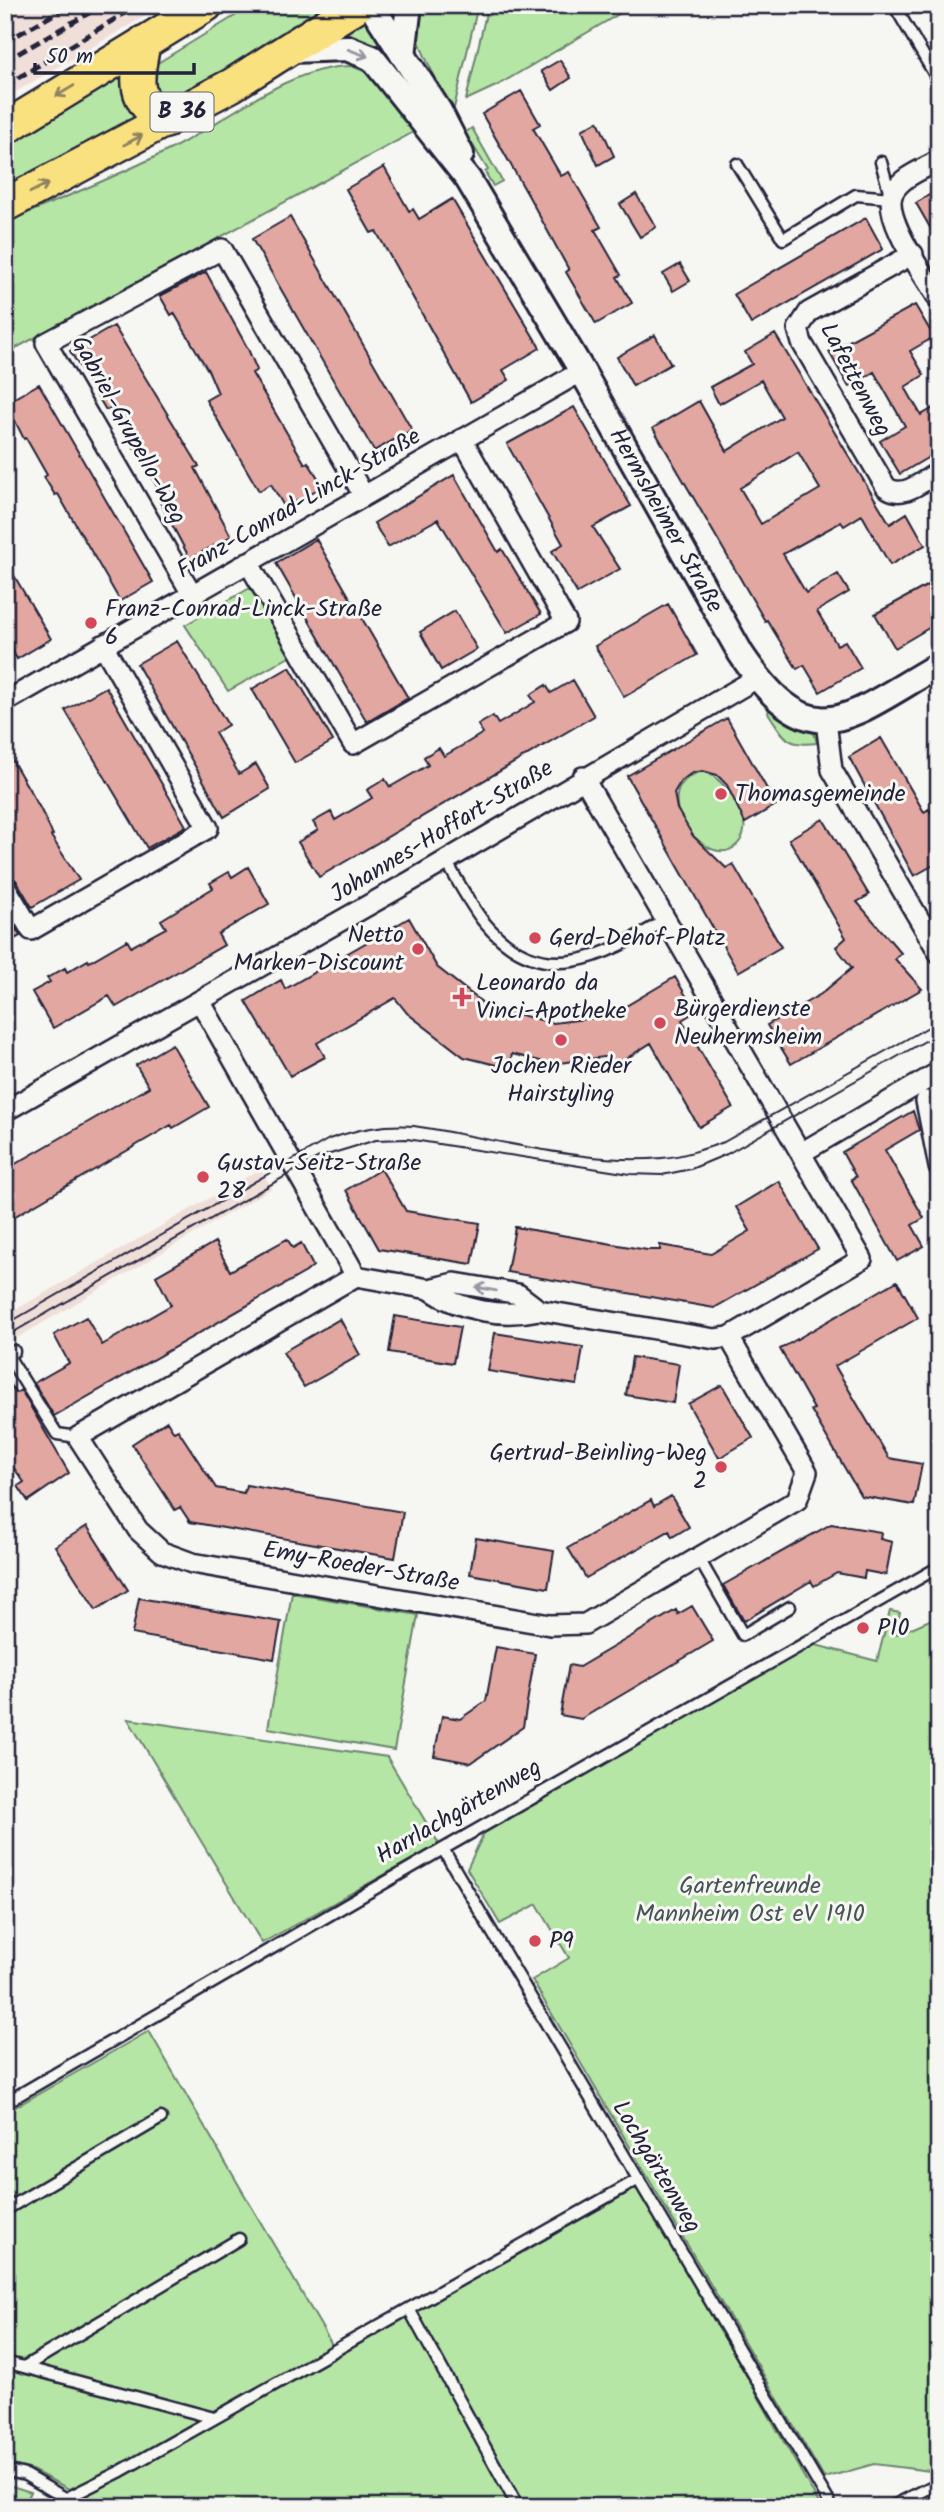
<svg xmlns="http://www.w3.org/2000/svg" width="944" height="2512" viewBox="0 0 944 2512" font-family="Kalam,sans-serif">
<style>
.built{fill:#f0ded9}
.green{fill:#b6e6a6;stroke:#6c8470;stroke-width:2}
.building{fill:#e2a7a0;stroke:#22223b;stroke-width:2;fill-rule:evenodd}
.lines{fill:none;stroke-linecap:round;stroke-linejoin:round}
.service-casing{stroke:#22223b;stroke-width:15}
.minor-casing{stroke:#22223b;stroke-width:24}
.tertiary-casing{stroke:#22223b;stroke-width:30}
.primary-casing{stroke:#22223b;stroke-width:37}
.service{stroke:#f6f6f2;stroke-width:10}
.minor{stroke:#f6f6f2;stroke-width:19}
.tertiary{stroke:#f6f6f2;stroke-width:24}
.primary{stroke:#fae180;stroke-width:32}
.tram{stroke:#22223b;stroke-width:2}
.rail{stroke:#22223b;stroke-width:5;stroke-dasharray:10 5;stroke-linecap:butt}
.oneway{stroke:#9797a0}
.oneway2{stroke:#8e825e}
.poi-dot{fill:#d1495b;stroke:#f6f6f2;stroke-width:2.5}
.labels{text-anchor:middle;dominant-baseline:central;stroke-width:6;stroke-linejoin:round;paint-order:stroke}
.shield{fill:#f6f6f2;stroke:#626272;stroke-width:2}
.shield-label{font-size:23px;font-weight:bold;fill:#22223b}
.street-label{font-size:24px;fill:#22223b;stroke:#f6f6f2}
.poi-label{font-size:24px;fill:#22223b;stroke:#f6f6f2;text-anchor:start}
.park-label{font-size:24px;fill:#475356;stroke:#f6f6f2}
</style>
<rect width="100%" height="100%" fill="#f6f6f2"/>
<filter id="ink" filterUnits="userSpaceOnUse"><feTurbulence type="fractalNoise" baseFrequency=".0143" numOctaves="2"/><feDisplacementMap in="SourceGraphic" scale="14" xChannelSelector="R" yChannelSelector="G"/><feConvolveMatrix kernelMatrix="1 2 1 2 8 2 1 2 1" color-interpolation-filters="sRGB"/></filter>
<g filter="url(#ink)">
<path class="built" d="M5,5H164L5,98Z
M260,1169L272,1188L5,1345V1316Z"/>
<path class="green" d="M253,5H337L268,50L165,105L151,95L156,64Z
M419,5H478L454,108L450,107C437,76 408,41 419,5Z
M488,5H634L498,85L466,100Z
M366,16L424,108L341,36Z
M351,66L377,76L421,128L5,354V222C62,199 118,176 173,148C229,119 287,67 351,66Z
M122,69L138,120L5,189V142Z
M472,128L502,181L493,186L485,172L488,170L469,139L466,140L463,134Z
M250,588L291,656L228,691L185,625Z
M769,708L796,727L814,733L817,743C785,747 785,737 768,713Z
M703,771C727,779 763,827 733,848C704,868 641,788 703,771Z
M292,1593L418,1615L394,1750L268,1728Z
M890,1611L900,1613L895,1635L939,1616V2472L874,2464L824,2478L532,1980L569,1958L537,1904L500,1924L467,1869L484,1833L812,1644L877,1661Z
M128,1719L387,1757L439,1844L262,1943Z
M149,2031L338,2355L639,2187L821,2507H104L32,2470L5,2463V2113Z
M5,2484L31,2492L23,2507H5Z"/>
<path class="building" d="M560,60L571,78L553,90L541,71Z
M521,91L540,124L533,128L561,176L569,172L601,227L595,230L621,275L617,277L632,303L596,324L566,272L569,270L528,195L482,114Z
M598,121L614,156L598,165L582,130Z
M384,167L409,211L413,209L419,219L452,199L540,348L503,370L509,380L471,402L376,231L371,233L346,189Z
M939,189V243L916,203Z
M636,194L656,227L640,237L620,204Z
M290,217L412,430L374,451L252,239Z
M866,218L883,249L751,324L734,294Z
M680,264L690,281L673,291L663,274Z
M206,272L248,349L257,370L252,373L305,464L308,462L323,486L285,508L271,484L259,491L206,400L218,393L209,372L174,313L171,315L160,296Z
M915,305L934,337L910,351L924,375L905,387L921,415L939,405V451L900,474L880,441L905,426L874,372L849,387L829,352Z
M114,326L199,466L195,468L231,536L190,559L158,498L162,495L111,408L106,410L70,351Z
M775,334L890,524L907,513L925,545L890,565L862,515L844,526L841,522L783,554L806,593L838,574L849,592L817,611L837,645L845,641L861,668L820,692L804,665L797,669L767,620L765,621L653,428L699,401L727,451L782,417L761,380L719,404L710,387L752,364L745,352ZM798,452L820,489L761,524L740,488Z
M655,335L671,364L633,386L617,357Z
M39,384L153,582L120,601L58,494L55,495L44,477L47,475L26,438L24,439L6,403Z
M574,407L631,506L593,527L620,569L577,593L552,551L563,544L507,444Z
M454,475L498,552L502,549L541,614L507,633L438,519L388,547L374,523Z
M316,539L408,698L367,722L276,563Z
M5,560L51,639L17,659L5,638Z
M939,579V622L895,648L875,614Z
M668,604L697,655L624,697L595,646Z
M455,611L477,649L441,670L420,632Z
M177,641L228,725L215,733L239,774L256,764L270,789L224,817L137,664Z
M290,667L333,741L295,763L252,689Z
M573,680L594,716L319,877L298,842L318,830L313,822L331,812L335,820L372,798L367,790L385,779L390,787L428,765L424,757L439,748L444,756L465,744L483,733L478,725L493,716L498,724L515,714L535,702L530,695L546,685L551,693Z
M106,687L186,826L147,848L65,710Z
M727,718L776,805L745,823L727,785L717,775L703,771L692,773L681,781L674,793L677,809L693,836L726,868L733,864L781,947L738,972L627,776Z
M881,738L924,812L929,809L939,826V862L914,876L849,757Z
M5,748L40,808L53,835L51,836L79,880L32,907L16,880L5,874Z
M823,819L869,895L857,902L901,953L895,959L922,989L791,1064L767,1025L821,994L852,968L836,947L846,938L789,839Z
M248,867L269,904L218,934L224,945L116,1007L109,996L53,1028L32,992L50,982L47,978L65,968L67,972L88,960L89,962L127,940L131,947L166,928L161,920L213,888L210,883L229,872L232,877Z
M5,911L20,936L5,944Z
M409,918L437,967L488,1007L553,1023L609,1016L675,977L692,1006L687,1009L690,1015L682,1020L733,1107L699,1127L651,1043L624,1060L612,1061L611,1056L552,1064L512,1054L509,1068L464,1057L407,1013L395,998L317,1043L325,1057L290,1076L246,1001L281,980L285,989Z
M172,1044L209,1107L173,1128L171,1125L5,1222V1170L149,1087L136,1065Z
M913,1111L919,1130L885,1150L924,1218L912,1225L924,1246L897,1261L851,1179L856,1177L842,1152Z
M381,1169L406,1211L480,1223L472,1264L379,1249L346,1190Z
M779,1181L818,1249L714,1308L507,1272L515,1227L647,1250H660V1245L711,1254L750,1231L736,1207Z
M287,1239L293,1248L301,1243L313,1266L306,1272L54,1416L34,1383L69,1363L54,1335L86,1317L102,1345L171,1305L156,1276L215,1242L230,1271Z
M897,1281L918,1318L835,1366L889,1458L922,1464L914,1505L861,1496L811,1410L814,1409L780,1349Z
M395,1316L460,1327L453,1363L389,1352Z
M340,1319L360,1355L304,1387L283,1352Z
M495,1333L583,1347L577,1385L488,1371Z
M632,1357L679,1364L673,1403L626,1395Z
M5,1377L16,1393L21,1390L69,1473L28,1501L18,1486L24,1482L5,1456Z
M722,1385L753,1438L719,1458L688,1404Z
M167,1421L174,1432L178,1430L216,1488L244,1493L246,1485L403,1512L395,1558L190,1522L180,1507L175,1510L132,1444Z
M671,1496L689,1527L672,1537L669,1531L586,1578L568,1548L651,1500L654,1506Z
M831,1524L881,1532L880,1539L892,1542L886,1575L865,1571L864,1578L837,1573L814,1586L811,1581L744,1621L723,1585Z
M87,1526L128,1590L96,1610L55,1546Z
M476,1538L554,1551L548,1588L470,1574Z
M139,1598L281,1622L274,1659L132,1634Z
M692,1606L713,1641L581,1719L560,1715L569,1665L579,1667L676,1610L678,1614Z
M496,1647L535,1654L523,1727L471,1763L434,1756L442,1716L460,1719L486,1701Z"/>
<g class="lines">
<g class="service-casing">
<path id="service" d="M894,5L939,82
M737,164L783,239L856,195L891,198L881,162
M446,861C458,881 469,903 483,921C542,992 602,957 666,920
M14,1351L8,1356L57,1434L78,1437
M698,1557L743,1635L790,1607
M443,1849L832,2507
M5,2103L443,1849L939,1567
M5,2210L161,2118
M409,2309L518,2507
M5,2362L214,2418
M24,2367L239,2239
M5,2470L25,2475L81,2507
M65,2499L121,2471L639,2179
M891,2507L939,2483"/>
</g>
<g class="minor-casing">
<path id="minor" d="M939,160C924,169 903,176 894,191C879,215 926,277 939,300
M913,254L809,312L798,329L802,343L886,487C903,500 922,481 939,472
M248,562L353,744L566,622L462,439
M192,594L46,343L222,249L364,496
M5,702L582,371
M826,721L832,770L939,953
M5,886L31,930L208,828L103,645
M200,1001L356,1276
M926,1101L939,1167
M5,1111L411,881L757,678
M801,1153L939,1072
M356,1276L78,1437L138,1530L162,1552L192,1563L550,1625L585,1624L797,1500L807,1472L729,1337
M356,1276L429,1289L455,1283L485,1288L518,1294L539,1310
M429,1289C461,1311 502,1318 539,1310L715,1339L729,1337L862,1259L583,777"/>
</g>
<g class="tertiary-casing">
<g id="tertiary">
<path d="M371,5L439,111L461,154"/>
<path id="s1" d="M291,50L347,48L372,58L468,179L582,371L741,654C813,761 848,716 939,665"/>
<path d="M403,55L409,5"/>
</g>
</g>
<g class="primary-casing">
<path id="primary" d="M144,42C137,79 130,96 164,122
M5,128L206,5
M5,205L232,85L358,5"/>
</g>
<use href="#service" class="service"/>
<use href="#minor" class="minor"/>
<use href="#tertiary" class="tertiary"/>
<use href="#primary" class="primary"/>
<path class="tram" d="M5,1325L329,1139C358,1129 383,1124 414,1126C489,1137 588,1166 662,1158C684,1156 704,1149 724,1142L939,1021
M5,1337L317,1158L376,1140L407,1139L630,1174L662,1175L691,1169L727,1154L939,1033"/>
<path class="rail" d="M5,16L24,5
M5,42L70,5
M5,61L103,5
M5,86L138,5"/>
</g>
<defs><path id="oneway-shaft" d="M-6 0H5M1.5-3L5.5 0L1.5 3" fill="none" stroke-width="1.6" stroke-linecap="round" stroke-linejoin="round" transform="scale(1.75)"/></defs>
<g class="oneway">
<use href="#oneway-shaft" transform="translate(358 53) rotate(20)"/>
<use href="#oneway-shaft" transform="translate(486 1289) rotate(-170)"/>
</g>
<g class="oneway2">
<use href="#oneway-shaft" transform="translate(65 91) rotate(149)"/>
<use href="#oneway-shaft" transform="translate(133 140) rotate(-28)"/>
<use href="#oneway-shaft" transform="translate(39 188) rotate(-27)"/>
</g>
</g>
<g class="poi-dot">
<circle cx="91" cy="623" r="7"/>
<circle cx="721" cy="794" r="7"/>
<circle cx="535" cy="938" r="7"/>
<circle cx="418" cy="949" r="7"/>
<path d="M458.5 986.5h7v7h7v7h-7v7h-7v-7h-7v-7h7z"/>
<circle cx="660" cy="1023" r="7"/>
<circle cx="561" cy="1040" r="7"/>
<circle cx="203" cy="1177" r="7"/>
<circle cx="721" cy="1467" r="7"/>
<circle cx="863" cy="1628" r="7"/>
<circle cx="535" cy="1941" r="7"/>
</g>
<g class="labels">
<rect class="shield" x="150.5" y="92.5" width="63" height="39" rx="5"/>
<g class="shield-label">
<text x="182" y="112">B 36</text>
</g>
<g class="street-label">
<text transform="translate(855 380) rotate(62)">Lafettenweg</text>
<text transform="translate(128 430) rotate(61)">Gabriel-Grupello-Weg</text>
<text transform="translate(299 504) rotate(-30)">Franz-Conrad-Linck-Straße</text>
<text stroke="none"><textPath href="#s1" startOffset="632">Hermsheimer Straße</textPath></text>
<text transform="translate(442 832) rotate(-31)">Johannes-Hoffart-Straße</text>
<text transform="translate(361 1567) rotate(10)">Emy-Roeder-Straße</text>
<text transform="translate(459 1812) rotate(-30)">Harrlachgärtenweg</text>
<text transform="translate(656 2167) rotate(59)">Lochgärtenweg</text>
</g>
<g class="poi-label">
<text x="105" y="609">Franz-Conrad-Linck-Straße<tspan x="105" dy="28">6</tspan></text>
<text x="735" y="794">Thomasgemeinde</text>
<text x="404" y="935" text-anchor="end">Netto<tspan x="404" dy="28">Marken-Discount</tspan></text>
<text x="549" y="938">Gerd-Dehof-Platz</text>
<text x="476" y="983">Leonardo da<tspan x="476" dy="28">Vinci-Apotheke</tspan></text>
<text x="674" y="1009">Bürgerdienste<tspan x="674" dy="28">Neuhermsheim</tspan></text>
<text x="561" y="1066" text-anchor="middle">Jochen Rieder<tspan x="561" dy="28">Hairstyling</tspan></text>
<text x="217" y="1163">Gustav-Seitz-Straße<tspan x="217" dy="28">28</tspan></text>
<text x="707" y="1453" text-anchor="end">Gertrud-Beinling-Weg<tspan x="707" dy="28">2</tspan></text>
<text x="877" y="1628">P10</text>
<text x="549" y="1941">P9</text>
</g>
<g class="park-label">
<text x="750" y="1886">Gartenfreunde<tspan x="750" dy="28">Mannheim Ost eV 1910</tspan></text>
</g>
</g>
<rect width="944" height="2512" fill="none" stroke="#f6f6f2" stroke-width="28"/>
<rect x="14" y="14" width="916" height="2484" fill="none" stroke="#22223b" stroke-width="2.5" filter="url(#ink)"/>
<path d="M35 63v10h159v-10" fill="none" stroke="#22223b" stroke-width="3.5"/>
<text x="46" y="63" font-size="21" fill="#22223b" stroke="#f6f6f2" stroke-width="5" paint-order="stroke">50 m</text>
</svg>
